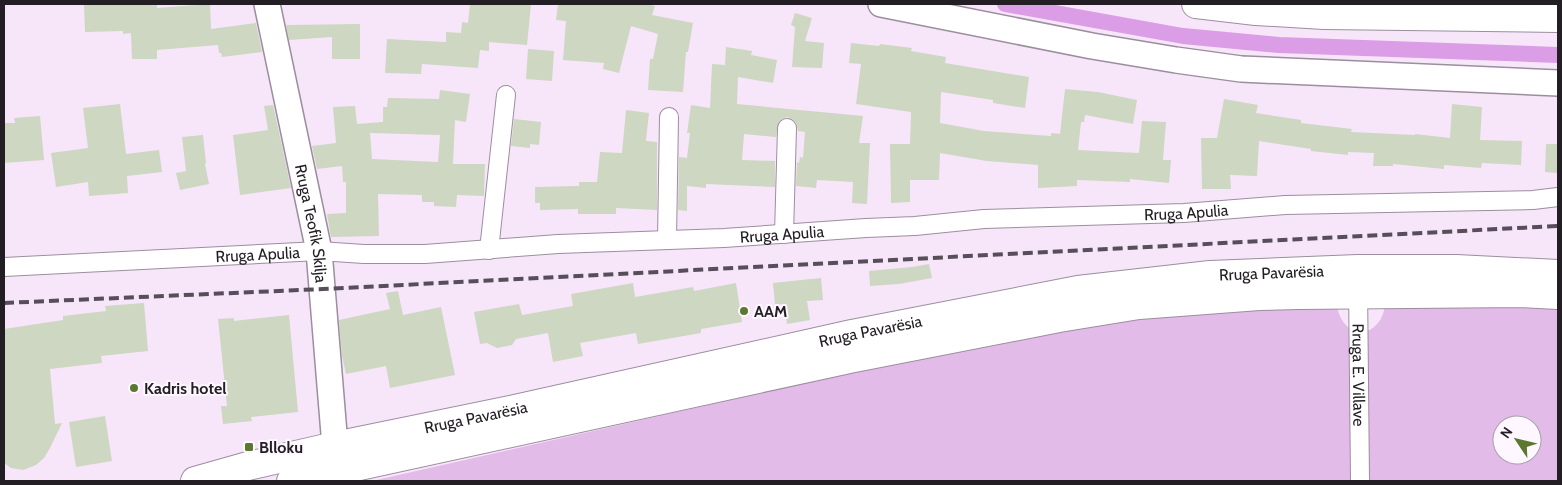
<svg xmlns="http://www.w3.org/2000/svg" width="1562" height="485" viewBox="0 0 1562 485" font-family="Cabin,sans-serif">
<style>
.green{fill:#e3bbe9;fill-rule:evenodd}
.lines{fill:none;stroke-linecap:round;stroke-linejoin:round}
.canal{stroke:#db9de6;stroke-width:16}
.building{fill:#cdd7c2;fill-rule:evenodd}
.street-casing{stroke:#9c8d9f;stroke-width:20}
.secondary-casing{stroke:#9c8d9f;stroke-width:28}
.primary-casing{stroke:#9c8d9f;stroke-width:30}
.highway-casing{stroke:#9c8d9f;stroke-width:30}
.street{stroke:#fff;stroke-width:18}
.secondary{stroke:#fff;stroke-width:25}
.primary{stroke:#fff;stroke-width:28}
.highway{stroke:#fff;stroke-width:28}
.rail{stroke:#564e58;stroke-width:4;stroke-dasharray:10 5;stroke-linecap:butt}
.poi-dot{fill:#5a782e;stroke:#fef7ff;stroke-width:2}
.labels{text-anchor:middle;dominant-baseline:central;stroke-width:4;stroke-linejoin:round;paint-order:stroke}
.street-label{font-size:16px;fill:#231d24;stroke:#fef7ff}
.poi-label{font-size:16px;font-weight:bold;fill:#231d24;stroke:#fef7ff;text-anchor:start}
</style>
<rect width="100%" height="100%" fill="#f7e6f9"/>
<path class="green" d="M1558,301V481H372L871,368L1136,318L1336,303C1338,311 1340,319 1346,325C1354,335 1369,334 1377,324C1383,318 1384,310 1386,302ZM1502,425H1532V455H1502Z"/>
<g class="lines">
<path class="canal" d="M1005,4L1183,36L1279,45L1558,55"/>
</g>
<path class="building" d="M84,4H157V8L210,4L211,29L256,23L262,52L222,57L221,53H219L218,45L157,50V59H132L131,33L123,34V31L85,32Z
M470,4H531L527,45L489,42V51L480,50L478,68L422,64L421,74L385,73L387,39L446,42V32L461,33L462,22L468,23Z
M558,4H647L655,6L652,15L693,23L688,52H686L683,92L648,90L650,59H653L658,34L631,26L619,73L603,69L604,63L563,60L566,21L556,20Z
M795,13L812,18L805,41L824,43L822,68L792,67L795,27L791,25Z
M360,24V59H332V37L289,40L286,25Z
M851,43L879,46L880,44L912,48L911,51L946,57L945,63L1029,77L1025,108L993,103V100L941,92L940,123L984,131L1051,136V133L1060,134L1065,89L1098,92L1137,100L1133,124L1085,115L1084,122H1081L1078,150L1139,153L1142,121L1166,122L1163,160H1171L1169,183L1130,179V182L1077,180V186L1038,188V165L987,161L940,153L939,180H910V202L891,203L890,144H910L911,112L856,104L861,64L849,63Z
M726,47L752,51L751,55L777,60L773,83L738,77L737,104L863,116L859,143H870L867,204L852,203L853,182L817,180L816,188L796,186L797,162L799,163L800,157L803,158L805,132L798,131L796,123L792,119L787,117L782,119L778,123L776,137L744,134L742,160L775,161V187L706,184V188L687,186V211L678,210L679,157L687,158L690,133H687L691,105L710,108L712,64L725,65Z
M528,49L554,51L552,81L526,79Z
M440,90L470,94L466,122L455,120L453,164H485L484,196L457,195L456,207L434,206V202H422V195L378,194L379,236L331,237L327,214L346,213V182H343L342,166L317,169L312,146L336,143L333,107L355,106L357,124L383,122V107H387L388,98L439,99ZM370,133L440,135L438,162L372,159Z
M1224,99L1258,105L1256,113L1301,120V123L1352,129L1351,132L1415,135V134L1450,138L1452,104L1482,107L1480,140L1522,141L1521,165L1482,163L1481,168L1444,165V169L1393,164V166H1373L1374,153L1348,152V155L1311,151V149L1259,141L1257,176L1230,175L1231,189H1202L1201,138H1217Z
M120,104L126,154L159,150L162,172L127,176L128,193L89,196L88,182L56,187L51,153L88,148L83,108Z
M273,105L291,188L240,195L233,135L268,130L264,106Z
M626,110L649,113L646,141L657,142V210L616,208V214H578V209L540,210V203H535V187L579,186V182H597L600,152L622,153Z
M40,116L44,160L4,163V123H15L14,118Z
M514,119L541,122L539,145L530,144V148L511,146Z
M203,135L206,163L205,164L209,184L180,190L176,173L186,171L182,137Z
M1546,144H1558V173L1545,172Z
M929,264L932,278L899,284L870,286L869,271L912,267Z
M821,278L823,300L807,301L810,320L787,324L784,304L775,305L773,283Z
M633,283L635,297L693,287L694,291L736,283L742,322L701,329V333L638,344L636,333L580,343L583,356L553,362L548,333L516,339L512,345L497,348L487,343L480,344L474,312L519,304L522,315L573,306L571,294Z
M398,291L403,315L441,307L455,375L390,388L386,366L346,374L342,356L339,320L390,309L386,293Z
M144,303L148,351L101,356L102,363L50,369L55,424L62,423L50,448L44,458L36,465L23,470L11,468L4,463V329L63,320V316L106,311L105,306Z
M289,315L298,412L251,417L252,421L223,424L221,406H227L218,319L234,318V321Z
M105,416L112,461L76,467L69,422Z"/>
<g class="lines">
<g class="street-casing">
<g id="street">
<path d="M784,234L787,128"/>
<path d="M667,240L669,117"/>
<path d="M489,250L506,95"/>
<path id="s1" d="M4,267L319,251L364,254H425L558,244L724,238L866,228L915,226L984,219L1184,213L1285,205L1533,200L1558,197"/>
<path id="s2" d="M1358,284L1360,481"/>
</g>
</g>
<g class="secondary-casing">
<g id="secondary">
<path id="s3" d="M267,4L319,251L335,446"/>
<path d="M881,4L1092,46L1176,60L1241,69L1558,83"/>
</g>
</g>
<g class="primary-casing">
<g id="primary">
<path id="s4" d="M195,481L248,466L335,446L515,409L852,334L1078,290L1210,275L1358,269H1456L1558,274"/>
<path d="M291,481L849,359L1059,318L1139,305L1259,296L1297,295L1520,293L1558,295"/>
</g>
</g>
<g class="highway-casing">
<path id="highway" d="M1196,4L1256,11L1324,15L1558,18"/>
</g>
<use href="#street" class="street"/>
<use href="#secondary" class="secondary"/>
<use href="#primary" class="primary"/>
<use href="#highway" class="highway"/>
<path class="rail" d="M4,303L323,289L1558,226"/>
</g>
<g class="poi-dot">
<circle cx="744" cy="311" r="5"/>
<circle cx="134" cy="388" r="5"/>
<rect x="244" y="442" width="10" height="10" rx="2.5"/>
</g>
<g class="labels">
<g class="street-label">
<text stroke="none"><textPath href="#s1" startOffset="1184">Rruga Apulia</textPath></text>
<text stroke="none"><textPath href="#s3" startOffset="224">Rruga Teofik Skilja</textPath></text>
<text stroke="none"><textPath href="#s1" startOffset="779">Rruga Apulia</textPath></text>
<text stroke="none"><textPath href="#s1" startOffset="254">Rruga Apulia</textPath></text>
<text stroke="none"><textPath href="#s4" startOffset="1098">Rruga Pavarësia</textPath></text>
<text stroke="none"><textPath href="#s4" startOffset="692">Rruga Pavarësia</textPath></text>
<text stroke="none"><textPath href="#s2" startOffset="91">Rruga E. Villave</textPath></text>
<text stroke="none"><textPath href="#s4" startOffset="288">Rruga Pavarësia</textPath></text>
</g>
<g class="poi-label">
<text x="754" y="311">AAM</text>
<text x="144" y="388">Kadris hotel</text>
<text x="259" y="447">Blloku</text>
</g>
</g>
<rect width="1562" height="485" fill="none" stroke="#231d24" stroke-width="10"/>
<g transform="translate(1517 440) rotate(305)"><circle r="24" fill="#fef7ff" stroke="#a6a0a7"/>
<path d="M0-4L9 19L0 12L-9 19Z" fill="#5a782e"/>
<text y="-8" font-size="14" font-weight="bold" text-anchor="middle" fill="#231d24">N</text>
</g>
</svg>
